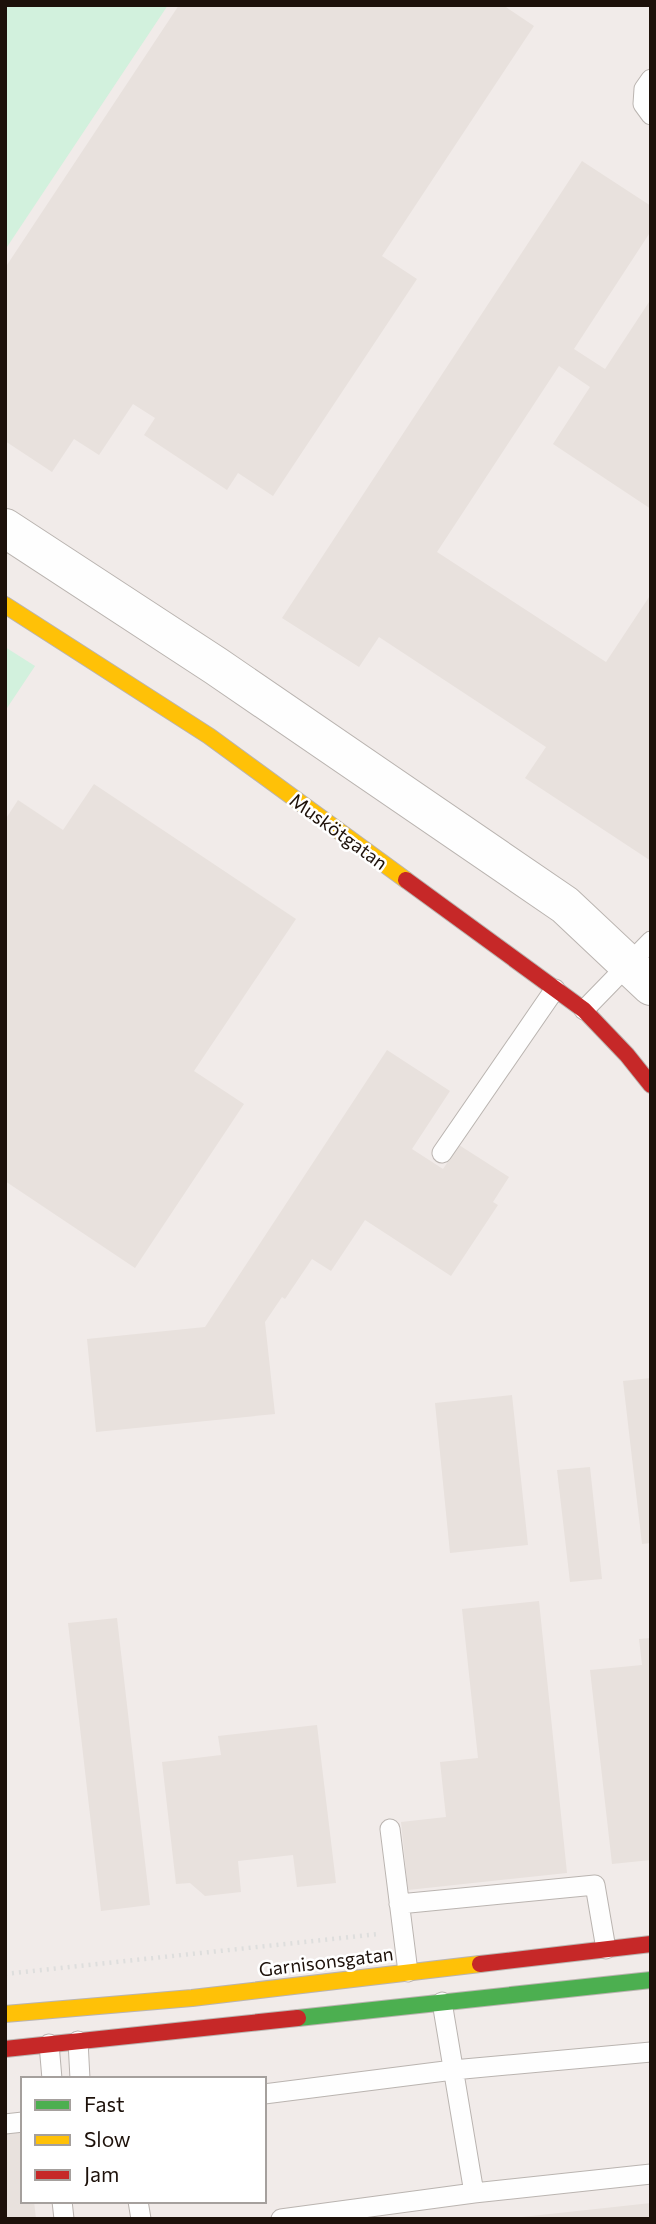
<svg xmlns="http://www.w3.org/2000/svg" width="656" height="2224" viewBox="0 0 656 2224" font-family="Commissioner,sans-serif">
<style>
.built{fill:#f1ebe9;fill-rule:evenodd}
.green{fill:#d2f1dd}
.building{fill:#e8e1dd}
.lines{fill:none;stroke-linecap:round;stroke-linejoin:round}
.lane-casing{stroke:#bab4b0;stroke-width:21}
.street-casing{stroke:#bab4b0;stroke-width:40}
.fast-casing{stroke:#bab4b0;stroke-width:18}
.slow-casing{stroke:#bab4b0;stroke-width:18}
.jam-casing{stroke:#bab4b0;stroke-width:18}
.path{stroke:#dededd;stroke-width:4.5;stroke-dasharray:2 5;stroke-linecap:butt}
.lane{stroke:#fefefe;stroke-width:19}
.street{stroke:#fefefe;stroke-width:38}
.fast{stroke:#4caf50;stroke-width:16}
.slow{stroke:#ffc107;stroke-width:16}
.jam{stroke:#c62828;stroke-width:16}
.labels{text-anchor:middle;dominant-baseline:central;stroke-width:5;stroke-linejoin:round;paint-order:stroke}
.street-label{font-size:19px;fill:#1d110a;stroke:#fff}
</style>
<rect width="100%" height="100%" fill="#fafafa"/>
<path class="built" d="M5,5H651V2219H5ZM23,2079H264V2201H23Z"/>
<path class="green" d="M5,5H168L5,250Z
M5,647L35,666L5,711Z"/>
<path class="building" d="M179,5H503L534,26L382,256L417,279L273,496L238,473L227,490L144,435L155,418L133,404L99,455L74,439L52,472L5,441V268Z
M582,161L651,206V231L574,349L605,369L651,299V509L553,444L590,387L559,366L437,552L606,662L651,594V861L525,778L546,747L379,637L359,667L282,618Z
M94,784L296,919L194,1071L244,1104L135,1268L5,1181V820L18,800L63,830Z
M387,1050L450,1091L412,1149L443,1169L459,1145L509,1177L493,1202L498,1205L451,1276L365,1220L331,1271L312,1259L285,1299L282,1297L265,1322L275,1414L96,1432L87,1339L205,1327Z
M651,1378V1543L642,1544L623,1381Z
M512,1395L528,1545L450,1553L435,1403Z
M590,1467L602,1579L570,1582L557,1470Z
M539,1601L567,1873L408,1890L401,1822L446,1817L440,1762L478,1758L462,1609Z
M117,1618L150,1905L101,1911L68,1623Z
M651,1638V1860L612,1864L590,1670L642,1665L639,1639Z
M317,1725L336,1883L297,1887L293,1855L238,1861L241,1892L205,1896L190,1883L176,1884L162,1762L221,1755L218,1736Z
M23,2130V2201H34L36,2219H5V2132Z
M651,2203V2219H522V2217Z"/>
<g class="lines">
<g class="lane-casing">
<path id="lane" d="M651,79L644,89L643,104L651,115
M584,1010L651,941
M442,1153L555,989
M390,1829L408,1972
M399,1904L595,1885L606,1949
M442,2002L474,2193
M78,2041L80,2079
M49,2044L52,2079
M264,2094L453,2070L651,2052
M5,2124L23,2122
M62,2201L64,2219
M138,2201L141,2219
M281,2219L474,2193L651,2174"/>
</g>
<g class="street-casing">
<path id="street" d="M5,528L216,666L565,905L651,986"/>
</g>
<g class="fast-casing">
<path id="fast" d="M298,2018L651,1980"/>
</g>
<g class="slow-casing">
<path id="slow" d="M5,605L209,736L406,880
M5,2014L192,1998L480,1964"/>
</g>
<g class="jam-casing">
<path id="jam" d="M406,880L584,1010L627,1055L651,1085
M480,1964L651,1944
M5,2049L298,2018"/>
</g>
<path class="path" d="M5,1974L378,1934"/>
<use href="#lane" class="lane"/>
<use href="#street" class="street"/>
<use href="#fast" class="fast"/>
<use href="#slow" class="slow"/>
<use href="#jam" class="jam"/>
</g>
<g class="labels">
<g class="street-label">
<text transform="translate(339 831) rotate(36)">Muskötgatan</text>
<text transform="translate(326 1961) rotate(-7)">Garnisonsgatan</text>
</g>
</g>
<rect width="656" height="2224" fill="none" stroke="#1d110a" stroke-width="14"/>
<rect x="21" y="2077" width="245" height="126" fill="#ffffff" stroke="#a5a09d" stroke-width="2"/>
<rect x="35" y="2100" width="35" height="10" fill="#4caf50" stroke="#a5a09d" stroke-width="2"/>
<text x="84" y="2112" font-size="21" fill="#1d110a">Fast</text>
<rect x="35" y="2135" width="35" height="10" fill="#ffc107" stroke="#a5a09d" stroke-width="2"/>
<text x="84" y="2147" font-size="21" fill="#1d110a">Slow</text>
<rect x="35" y="2170" width="35" height="10" fill="#c62828" stroke="#a5a09d" stroke-width="2"/>
<text x="84" y="2182" font-size="21" fill="#1d110a">Jam</text>
</svg>
